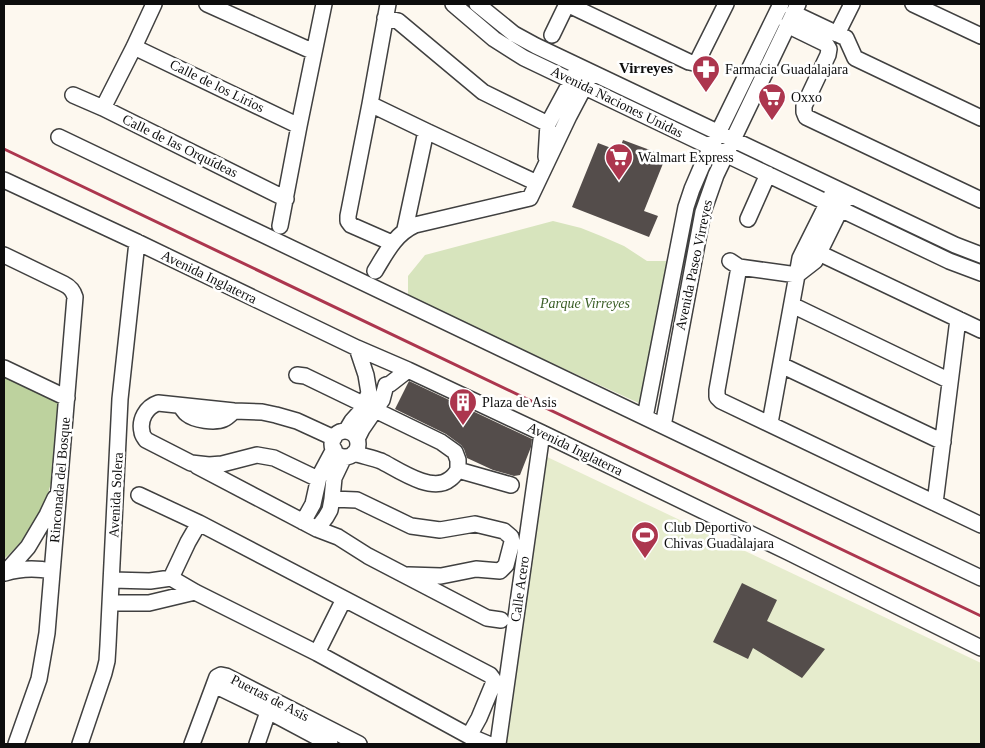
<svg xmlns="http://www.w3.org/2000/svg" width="985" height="748" viewBox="0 0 985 748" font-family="Georgia,serif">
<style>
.green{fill:#d7e4bd}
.forest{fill:#bdd29e}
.pitch{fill:#e6eccd}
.building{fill:#544d4b}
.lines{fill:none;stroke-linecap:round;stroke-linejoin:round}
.minor-casing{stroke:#404040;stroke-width:18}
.minor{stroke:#fff;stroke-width:15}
.rail{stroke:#ac364e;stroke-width:3}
.labels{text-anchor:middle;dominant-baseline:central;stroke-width:5;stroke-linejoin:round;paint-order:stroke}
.poi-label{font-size:14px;fill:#0d0d0d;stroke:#fff;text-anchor:start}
.street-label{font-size:14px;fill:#0d0d0d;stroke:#fff}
.park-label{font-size:14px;font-style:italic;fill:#395d25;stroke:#fff}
.neighbourhood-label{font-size:15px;font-weight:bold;fill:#0d0d0d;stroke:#fff}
</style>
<rect width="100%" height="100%" fill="#fdf8ef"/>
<path class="green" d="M553,221L581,228L601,236L624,246L647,261H668L641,404L408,297V276L425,255Z"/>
<path class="forest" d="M4,369L58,399V404C56,427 56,451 53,473C48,506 28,538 4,559Z"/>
<path class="pitch" d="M543,455L981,663V744H500Z"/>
<path class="building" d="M623,140L666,156L644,211L658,216L649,237L572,207L598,143L619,151Z
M409,381L532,439L531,447L520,475L514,476L493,470L467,458L464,449L461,445L446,434L395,409Z
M742,583L777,600L767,621L825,649L802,678L753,648L748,659L713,642Z"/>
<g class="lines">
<g class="minor-casing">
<path id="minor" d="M207,4L314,52
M388,4L370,104L348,216V221L351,225L392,243
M453,4L494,39L524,58L949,261L981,273
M477,4L514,34L536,46L955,245L981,255
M567,4L689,62L694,63L698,60L726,4
M913,4L981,36
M793,13L846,38L855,58L981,118
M385,18L398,21L483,92L548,124
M787,25L826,44L829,49L828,55L804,106V112L806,117L981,200
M837,34L852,4
M552,35L567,4
M134,47L299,126
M73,95L103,108L286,199
M370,104L426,131L537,183
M103,108L134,47L154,4
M59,137L981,578
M546,157L548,124L576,72
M4,180L137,242L357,348L408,370L542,433L788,552L981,648
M748,219L768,174
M280,226L299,126L324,4
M405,229L426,131
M819,253L981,330
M4,255L64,284C70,287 73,290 75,297L47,633L39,679L16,744
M730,261L739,267L797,275L815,261L844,202
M739,267L717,390V397L721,401L981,525
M375,271C386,253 395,234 415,225L530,198L569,116L589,78
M792,305L950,381
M781,365L943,442
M4,368L67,398
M297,375L305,376L365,405
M181,407C183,409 184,412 187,414C194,420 215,423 224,419C227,418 231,414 234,411
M645,417L686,207L692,189L701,168L781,4
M770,423L797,275L800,258L832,194
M663,426L703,212L716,175L798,4
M346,431L352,421L361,411L369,393L366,375L357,348
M332 444a13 13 0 1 1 26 0a13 13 0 1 1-26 0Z
M357,439L362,429L382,400L386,385L390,384L408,370
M354,453C363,456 373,458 381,461C397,469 432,494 450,479C453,477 456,473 458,470V460L455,452L441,442L375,410
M197,466L317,529L338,537L368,556L487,618L501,620
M458,470L511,485
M318,479L274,458L257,455L222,464L209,465L191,463L146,440C144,437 142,435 142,432C139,420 146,407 158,403L234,411L262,412L276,415L297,421L334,438
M139,495L199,523L490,675L493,679L494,682L479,718L469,736
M332,499L357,500L411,526L440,530L475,524L504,531L511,537L512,542L506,565L500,571L476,569L441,576L408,575
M935,503L958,319
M303,522L313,504L319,477L334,449
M317,529L326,517L330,510L332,499L334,478L344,457
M5,573L28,547L47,515L55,498
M5,573C21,568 36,568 52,571
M171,578L188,542L199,523
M112,580L150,581L171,578L195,592L317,653L469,736L488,744
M111,603H149L195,592
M317,653L344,599
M214,685L268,711L330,744
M80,744L104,673L107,661L108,645L120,399L137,242
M192,744L214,685L217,677L221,675L226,676L359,744
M257,744L271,703
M498,744L542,433"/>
</g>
<use href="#minor" class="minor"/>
<path class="rail" d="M4,149L981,616"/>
</g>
<defs>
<g id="pharmacy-pin" transform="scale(1.4375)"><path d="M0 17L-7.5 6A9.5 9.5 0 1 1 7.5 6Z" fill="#ac364e" stroke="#fff"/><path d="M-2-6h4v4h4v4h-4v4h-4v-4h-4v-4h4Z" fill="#fff"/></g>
<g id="supermarket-pin" transform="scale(1.4375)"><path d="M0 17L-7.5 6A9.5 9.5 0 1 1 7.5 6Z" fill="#ac364e" stroke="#fff"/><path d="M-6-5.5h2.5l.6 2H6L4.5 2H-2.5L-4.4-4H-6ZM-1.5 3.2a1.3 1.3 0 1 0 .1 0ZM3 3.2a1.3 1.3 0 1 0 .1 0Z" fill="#fff"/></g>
<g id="building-pin" transform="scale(1.4375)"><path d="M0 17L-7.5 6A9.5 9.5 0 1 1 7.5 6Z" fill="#ac364e" stroke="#fff"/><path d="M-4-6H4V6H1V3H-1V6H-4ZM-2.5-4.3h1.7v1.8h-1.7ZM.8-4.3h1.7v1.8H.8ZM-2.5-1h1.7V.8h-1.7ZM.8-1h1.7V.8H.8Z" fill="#fff"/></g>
<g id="stadium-pin" transform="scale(1.4375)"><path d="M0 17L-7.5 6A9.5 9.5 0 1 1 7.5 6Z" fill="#ac364e" stroke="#fff"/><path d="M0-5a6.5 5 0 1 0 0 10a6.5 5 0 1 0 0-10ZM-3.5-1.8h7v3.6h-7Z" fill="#fff"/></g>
</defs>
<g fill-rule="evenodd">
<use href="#pharmacy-pin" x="706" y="69"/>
<use href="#supermarket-pin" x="772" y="97"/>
<use href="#supermarket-pin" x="619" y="157"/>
<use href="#building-pin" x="463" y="402"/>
<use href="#stadium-pin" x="645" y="535"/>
</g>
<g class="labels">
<g class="poi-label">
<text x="725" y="69">Farmacia Guadalajara</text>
<text x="791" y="97">Oxxo</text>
<text x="638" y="157">Walmart Express</text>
<text x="482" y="402">Plaza de Asis</text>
<text x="664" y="527">Club Deportivo<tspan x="664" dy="16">Chivas Guadalajara</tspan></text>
</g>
<g class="street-label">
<text transform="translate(217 86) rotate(26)">Calle de los Lirios</text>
<text transform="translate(617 102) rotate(26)">Avenida Naciones Unidas</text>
<text transform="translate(180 146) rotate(26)">Calle de las Orquídeas</text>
<text transform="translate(694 265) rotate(-78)">Avenida Paseo Virreyes</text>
<text transform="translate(209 277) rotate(26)">Avenida Inglaterra</text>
<text transform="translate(575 449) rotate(26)">Avenida Inglaterra</text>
<text transform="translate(60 480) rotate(-85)">Rinconada del Bosque</text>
<text transform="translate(116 495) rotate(-87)">Avenida Solera</text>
<text transform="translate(520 589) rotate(-82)">Calle Acero</text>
<text transform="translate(270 698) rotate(27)">Puertas de Asis</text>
</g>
<g class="park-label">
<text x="585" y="303">Parque Virreyes</text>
</g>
<g class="neighbourhood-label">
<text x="646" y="68">Virreyes</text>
</g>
</g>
<rect width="985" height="748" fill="none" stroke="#0d0d0d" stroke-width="10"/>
</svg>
